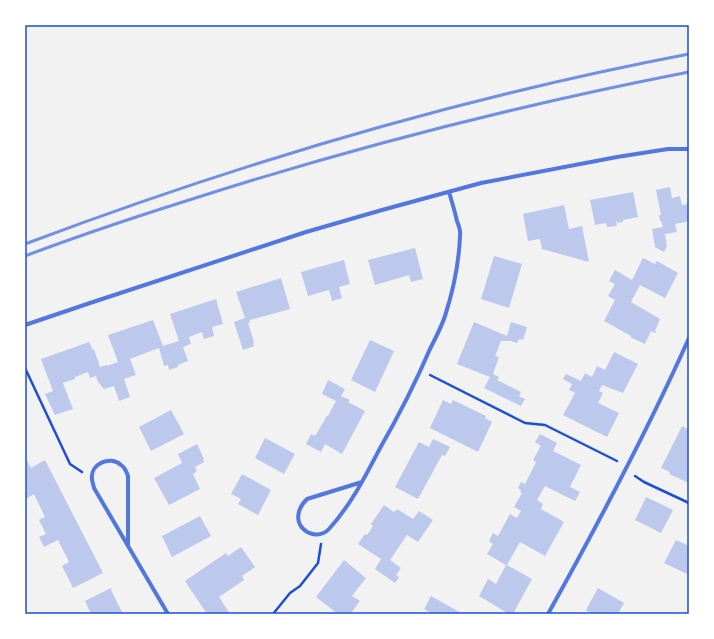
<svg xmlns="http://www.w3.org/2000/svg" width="714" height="639" viewBox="0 0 714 639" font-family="Karla,sans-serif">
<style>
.building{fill:#bdc9ec}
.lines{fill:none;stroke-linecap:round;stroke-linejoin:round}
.path{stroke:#1d4ed8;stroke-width:2.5}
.minor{stroke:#5277de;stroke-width:4}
.rail{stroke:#7290e2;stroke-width:3}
.neatline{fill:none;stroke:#1d4ed8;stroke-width:1.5}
</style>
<rect width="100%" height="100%" fill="#f2f2f2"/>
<path class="building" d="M670,187L672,198L680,196L682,205L689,204V221L675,224L677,232L665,234L667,246L664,252L655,247L652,229L663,227L661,221H660L659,215H661L656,190Z
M633,192L638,217L623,220V222L617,223V221H616L617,226L607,227L606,223L595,225L590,200Z
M564,205L569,229L582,226L589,262L542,249L540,239L528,241L523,214Z
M415,248L423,279L411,282L409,275L375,285L368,260Z
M494,256L522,264L509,308L481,299Z
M643,258L655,264L657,261L678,273L665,298L640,285L631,302L660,319L655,331L656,332L655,333L651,331L645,344L630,337L631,336L604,321L615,300L608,296L615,284L609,281L615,270L632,280Z
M344,260L350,284L339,287L342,298L332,301L329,290L308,296L301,272Z
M281,278L290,309L250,320V323H248L254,342L253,343L254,346L243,350L234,322L245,318L236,292Z
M216,299L223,324L212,327L214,336L204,339L202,332L189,337L191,344L183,347L188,361L178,365V367L169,370L168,365L164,366L159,348L130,359L136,375L124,379L130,397L119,401L114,386L104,389L98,382L96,376L90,378L88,372L75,377V379L63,383L73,409L55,415L45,394L53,391L41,359L89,342L93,350L94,349L100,367L107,365V366L118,362L108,335L153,320L163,346L179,341L170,314Z
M474,322L507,336L511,322L527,327L523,340L519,339L517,343L511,341H501L495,356L499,357L493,374L499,377L497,380L521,392L519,396L525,399L521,406L484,388L490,377L457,364Z
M370,340L394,351L375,392L351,380Z
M614,352L638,364L623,393L602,385L599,391L603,393L598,403L619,413L607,437L563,415L575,393L569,390L572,384L563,379L566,374L581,381L585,373L592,377L597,366L605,370Z
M328,380L345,389L341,396L350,400L348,402L365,411L342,454L325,444L321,452L306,444L311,434L315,436L327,416H328L336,401L322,394Z
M443,400L451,404L453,400L486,416L485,418L492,422L478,452L430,428Z
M171,410L184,434L151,451L139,427Z
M682,426L689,430V483L669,474L670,472L661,468Z
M540,434L557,443L553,451L581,465L570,487L580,492L575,501L545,486L537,500L543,504L541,509L564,522L545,556L520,542L507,565L532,579L513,614H509L479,596L488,579L496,584L506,565L487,554L493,544L489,541L493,533L498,536L510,514L517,518L521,511L514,507L522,493L520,492L521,490L518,488L521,482L525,484L536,462L533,460L541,446L535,442Z
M265,438L295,454L284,474L255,458Z
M433,439L450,447L445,456L442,455L418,499L395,487L419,442L429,447Z
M197,444L204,459L203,460L204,462L195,467L197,471L193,474L200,489L169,505L154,478L182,463L178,454Z
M27,460L31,468L45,460L103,573L73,588L62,566L69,562L58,540L44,547L39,537L46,534L39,520L45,517L34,494L26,499L25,497V481L27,480L25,477V461Z
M242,474L271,490L258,515L238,504L241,499L231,494Z
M646,497L673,510L661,533L635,520Z
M384,505L394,512L397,509L413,519L419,511L433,520L418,542L407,535L390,560L401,568L396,575L399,577L395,583L375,569L381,559L358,544L365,534L367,535L373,526L371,524Z
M200,516L211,536L172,557L162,536Z
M676,540L689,546V575L664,563Z
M241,547L255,567L242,576L244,580L219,597L230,614H207L185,581L226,553L228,556Z
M344,560L366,578L352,596L360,601L351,613L353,614H338L316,597Z
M111,588L112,589L111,590L123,614H91L85,601Z
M598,588L624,603L618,614H592L586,610Z
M431,596L463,614H433L424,609Z"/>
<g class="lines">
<path class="path" d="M25,368L70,464L82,472
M430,375L525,423L545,425L617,461
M635,476L644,482L689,503
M273,614L290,593L300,586L318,563L321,544"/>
<path class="minor" d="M25,325L90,303L306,232L382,210L481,183L617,157L668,149H689
M362,482L307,499C283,523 314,545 329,529C350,506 365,477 379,450C398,417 415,384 430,349C435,339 441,328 445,316C453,291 459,263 460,236C461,231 459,226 457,221C455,212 452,202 449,192
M128,545V476C126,471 125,467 121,465C110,455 90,464 92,479C92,482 94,486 94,488L168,614
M548,614C598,524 647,432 689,338"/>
<path class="rail" d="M25,244C240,163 463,97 689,54
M25,256C78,236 132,218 186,201C351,148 519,105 689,72"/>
</g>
<rect width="714" height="639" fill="none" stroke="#ffffff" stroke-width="52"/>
<rect x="26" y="26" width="662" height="587" class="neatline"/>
</svg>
